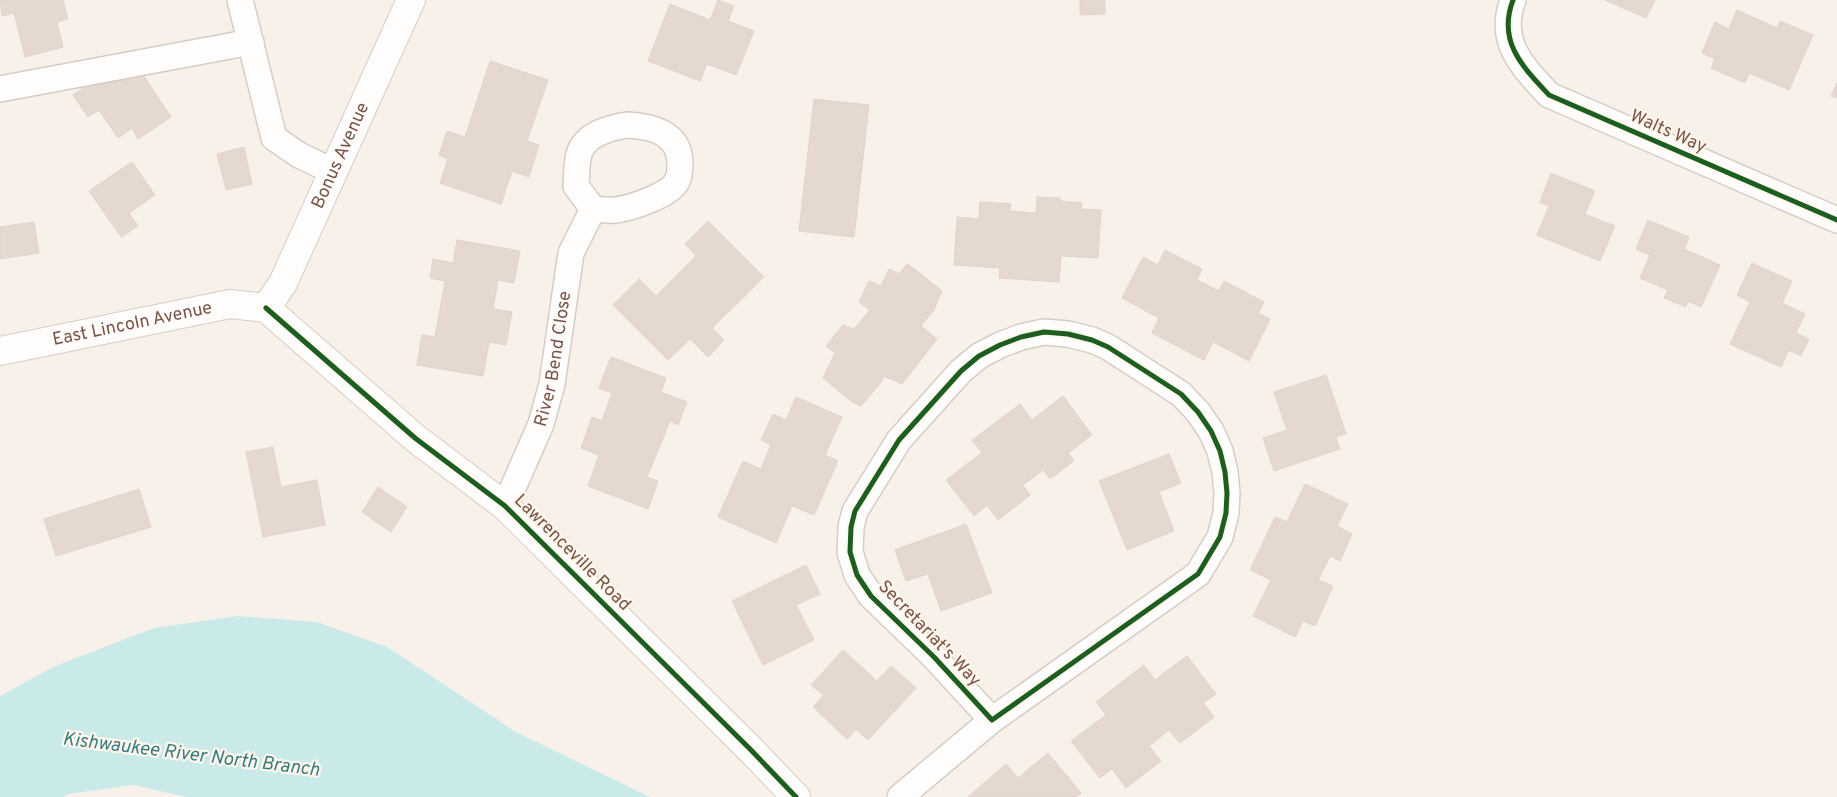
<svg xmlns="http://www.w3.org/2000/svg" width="1837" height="797" viewBox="0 0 1837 797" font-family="Overpass,sans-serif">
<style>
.water{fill:#caeaea}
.building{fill:#e5d8d1;stroke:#e1d3cc}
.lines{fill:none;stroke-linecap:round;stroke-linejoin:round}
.street-casing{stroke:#d6ccc6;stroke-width:28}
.secondary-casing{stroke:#d7ccc6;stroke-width:30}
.street{stroke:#fefdfc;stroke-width:25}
.secondary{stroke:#fefdfc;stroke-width:28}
.cycleway-casing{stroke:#fff6ec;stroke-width:8}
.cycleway{stroke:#1b5e20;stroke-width:5}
.labels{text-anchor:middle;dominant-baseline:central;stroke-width:4.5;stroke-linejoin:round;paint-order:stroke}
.street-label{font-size:18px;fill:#795447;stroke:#fff6ec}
.water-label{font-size:19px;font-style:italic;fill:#397b7f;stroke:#fff6ec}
</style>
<rect width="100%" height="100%" fill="#f8f1ea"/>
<path class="water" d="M238,616L317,622L387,647L516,732L650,797H187L133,785L68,794L64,797H0V696L55,666L154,628Z"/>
<path class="building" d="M0,0H63L68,19L57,22L63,47L25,57L14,13L2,16Z
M718,0L734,6L728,21L754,31L736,75L707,64L700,81L648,61L670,4L710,20Z
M1080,0H1105V14L1080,15Z
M1605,0H1655L1646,18Z
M1737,10L1777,28L1780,21L1813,35L1789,90L1749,73L1745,83L1711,68L1715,59L1702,53L1715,22L1729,29Z
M490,61L548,80L527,141L539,145L529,177L512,171L501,204L440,183L448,159L439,155L447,131L465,137Z
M138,67L171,117L138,139L132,128L118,138L99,110L88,117L73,95L108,72L115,82Z
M1837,83V98L1831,96Z
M814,99L869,105L854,237L799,231Z
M244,147L252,184L226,190L217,154Z
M132,162L155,195L129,213L138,226L121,237L89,191Z
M1551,173L1595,191L1585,214L1615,226L1600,261L1537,235L1549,206L1540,202Z
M1037,197L1060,198V201L1082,203L1081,209L1101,210L1098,258L1061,256L1059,282L999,278L1000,268L954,265L957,217L979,219L980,202L1011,204L1010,211L1036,213Z
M1648,220L1689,237L1684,249L1720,265L1701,307L1688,301L1686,307L1664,298L1668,290L1640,278L1650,255L1636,249Z
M708,221L764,277L712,328L724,340L708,357L690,339L668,360L613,305L639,279L656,296L696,256L685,244Z
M34,222L39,253L0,259V227Z
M457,240L520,251L514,283L498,280L493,309L512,312L506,345L489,342L483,376L417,365L422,335L435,337L445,281L430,278L433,259L453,263Z
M1165,250L1202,269L1197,280L1219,291L1224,281L1264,302L1258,313L1270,319L1249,361L1213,342L1204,360L1152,333L1159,318L1122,298L1143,257L1158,265Z
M1752,263L1792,281L1782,303L1805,314L1796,333L1809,339L1801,356L1789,350L1781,367L1730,344L1750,302L1737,295Z
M907,264L912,267L942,291L934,310L921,326L937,339L902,384L884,376L881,382L861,406L852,402L823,378L835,353L826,346L843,325L854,329L870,310L859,302L869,281L881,286L889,269L899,274Z
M611,357L666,378L661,392L687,402L678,425L670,421L647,477L658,481L648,509L588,486L599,455L581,448L592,417L602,421L612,393L599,388Z
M1326,375L1346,434L1336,437L1340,449L1274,471L1263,438L1287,430L1274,392Z
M1063,396L1092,435L1068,453L1074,461L1050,479L1043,470L1023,485L1030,495L998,520L987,505L974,516L946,480L982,453L972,440L1020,404L1032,420Z
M796,397L842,417L825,455L838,461L814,515L792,506L776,543L718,517L743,461L761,469L771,445L761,440L773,414L786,420Z
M273,447L281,487L317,480L325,525L263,537L246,452Z
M1169,454L1181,483L1159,492L1174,531L1127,550L1099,481Z
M1305,484L1348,504L1337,526L1352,534L1340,561L1330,556L1318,580L1333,586L1315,626L1303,621L1295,637L1253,616L1271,580L1250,570L1275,517L1287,522Z
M378,487L407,507L391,532L362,512Z
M139,489L151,527L56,556L44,519Z
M966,524L992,593L941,611L928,574L906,581L895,550Z
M806,565L820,594L796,605L814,640L763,665L732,601Z
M843,650L877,681L891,666L916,688L868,740L856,729L847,739L813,707L824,695L811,685Z
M1187,656L1216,694L1203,703L1214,717L1180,743L1169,730L1149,746L1161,761L1126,788L1112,769L1100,778L1071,741L1106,715L1096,702L1144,665L1155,680Z
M1048,753L1081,793L1076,797H968L1006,764L1018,778Z"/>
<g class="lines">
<g class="street-casing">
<g id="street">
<path d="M240,0L274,138L299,155L332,171"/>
<path d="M1513,0C1497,42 1523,67 1549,95L1837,220"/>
<path d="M0,89L251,42"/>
<path d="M627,125C652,126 679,133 680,162C680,167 680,176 677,181C671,195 631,208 616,210C609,211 600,209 593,209L576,186C577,176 576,164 579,154C585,134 609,128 627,125Z"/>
<path d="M1044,332L1068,334L1092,340L1108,347L1181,394L1198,412L1211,431L1220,451L1225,472L1227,493L1226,513L1220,537L1198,574L992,720L934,657L871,596L857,575L850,552L851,527L855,511L899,440L961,371L979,356L1000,345L1021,337Z"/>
<path id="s1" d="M505,506L541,424L552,384L571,253L593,209"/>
<path d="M900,797L992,720"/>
</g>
</g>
<g class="secondary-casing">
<g id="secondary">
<path d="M266,308L415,438L505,506L750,749L796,797"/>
<path id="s2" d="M266,308L283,283L411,0"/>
<path id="s3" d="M0,351L230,304L266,308"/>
</g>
</g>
<use href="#street" class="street"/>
<use href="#secondary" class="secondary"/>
<g class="cycleway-casing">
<path id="cycleway" d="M1513,0C1497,42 1523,67 1549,95L1837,220
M266,308L415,438L505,506L750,749L796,797
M1044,332L1068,334L1092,340L1108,347L1181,394L1198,412L1211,431L1220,451L1225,472L1227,493L1226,513L1220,537L1198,574L992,720L934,657L871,596L857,575L850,552L851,527L855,511L899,440L961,371L979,356L1000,345L1021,337Z"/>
</g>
<use href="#cycleway" class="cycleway"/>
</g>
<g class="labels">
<g class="street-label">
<text transform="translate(1668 132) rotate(24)">Walts Way</text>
<text stroke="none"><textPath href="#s2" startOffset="170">Bonus Avenue</textPath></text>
<text stroke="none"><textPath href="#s3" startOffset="135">East Lincoln Avenue</textPath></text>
<text stroke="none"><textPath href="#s1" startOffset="156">River Bend Close</textPath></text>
<text transform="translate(572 553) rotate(45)">Lawrenceville Road</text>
<text transform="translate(929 634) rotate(46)">Secretariat's Way</text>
</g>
<g class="water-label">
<text transform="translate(191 755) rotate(7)">Kishwaukee River North Branch</text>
</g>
</g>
</svg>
